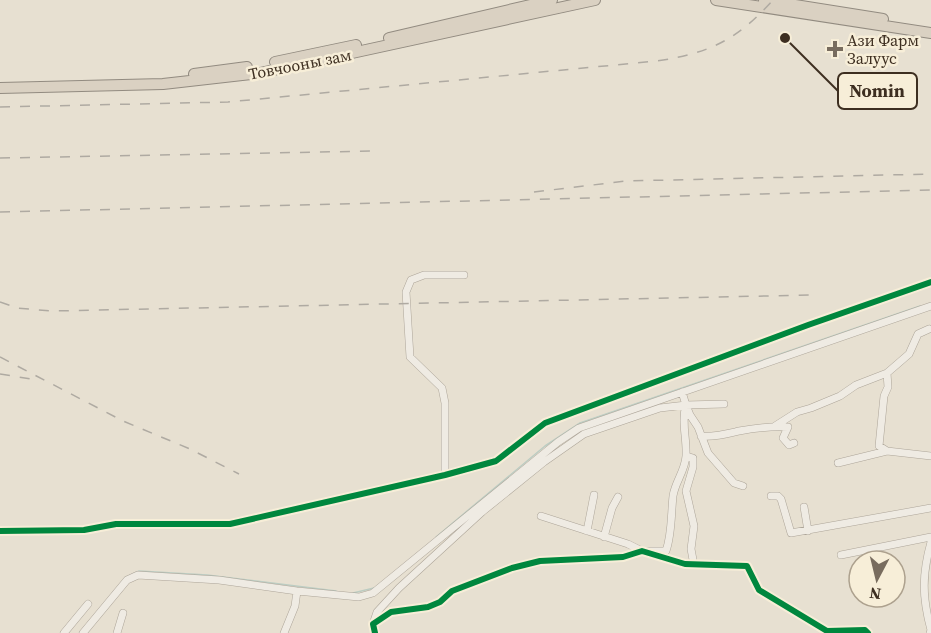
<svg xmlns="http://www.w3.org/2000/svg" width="931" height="633" viewBox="0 0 931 633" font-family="'Source Serif 4',serif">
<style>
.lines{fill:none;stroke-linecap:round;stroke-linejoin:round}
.stream{stroke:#bcccc2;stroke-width:1.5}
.minor-casing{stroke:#ada599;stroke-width:8}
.highway-casing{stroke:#928b80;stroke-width:12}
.minor{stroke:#efebe3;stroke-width:7}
.highway{stroke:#dad1c2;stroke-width:10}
.rail{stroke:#afaaa2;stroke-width:1.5;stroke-dasharray:10 10;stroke-linecap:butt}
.cycleway-casing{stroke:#f7eed8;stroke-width:10}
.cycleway{stroke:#00873e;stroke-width:6}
.poi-dot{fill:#786c5e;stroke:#f7eed8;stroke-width:2}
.labels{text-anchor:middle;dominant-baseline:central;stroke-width:5;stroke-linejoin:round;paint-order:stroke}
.poi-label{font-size:16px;fill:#3d2e20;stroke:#f7eed8;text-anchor:start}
.street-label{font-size:16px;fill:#3d2e20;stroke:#f7eed8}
.leader{fill:none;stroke:#3d2e20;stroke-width:2}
.callout-dot{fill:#3d2e20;stroke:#f7eed8;stroke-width:2}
.callout{fill:#f7eed8;stroke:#3d2e20;stroke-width:2}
.callout-label{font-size:18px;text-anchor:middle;font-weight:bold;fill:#3d2e20}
</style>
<rect width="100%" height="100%" fill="#e7e0d1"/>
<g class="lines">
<path class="stream" d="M436,537L545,446L580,423L920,306
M125,578L139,571L207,575L336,591
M353,593L374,588"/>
<g class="minor-casing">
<path id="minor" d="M682,392L686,405L724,404
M686,405L690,415L698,427L708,453L734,483L743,486
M775,426L797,412L811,408L840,396L856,385L887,373
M701,436C715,437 726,434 739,431C755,428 772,426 788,427L783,438L789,445L794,443
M887,451L879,446L884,396L888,387L887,373L909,354L918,334L929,329
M686,456L693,458V467L686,491L694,526L691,549L694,565
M838,463L887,451L931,456
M445,475V403L442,388L410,357L406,292L411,280L424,275H464
M771,496H778L781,499L791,533L931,508
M804,507L808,531
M541,516L628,544L642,551H666C672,534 671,514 673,496C675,482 685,471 686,456C687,438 681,422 686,405
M0,531L84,530L116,524H230L445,475L496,461L545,423L808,325L931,282
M587,531L594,495
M604,537L612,508L618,497
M841,555L931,537
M373,624L377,612L399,588L482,512L544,462L584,434L660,408L686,405
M64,633L88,604
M83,633L127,580L138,575L219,580L297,591L359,597L373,593L558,442L579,428L931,306
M117,633L123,613
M284,633L295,606L297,591
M375,633L373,624L391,612L428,607L440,602L452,591L512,568L540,561L623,557L642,551L685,564L747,566L759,590L827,631L865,630L868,633
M930,633L931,630C922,597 922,574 931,542"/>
</g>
<g class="highway-casing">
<path id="highway" d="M716,0L931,33
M764,0L883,19
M389,38L552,0
M275,62L356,45
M194,74L247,67
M0,88L163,84L260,73L595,0"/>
</g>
<use href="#minor" class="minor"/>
<use href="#highway" class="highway"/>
<path class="rail" d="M0,107L228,102L657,61C710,53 737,40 773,0
M0,158L376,151
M534,192L626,181L931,174
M0,212L931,190
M0,302L17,308L51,311L813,295
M0,357L123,421L190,449L239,474
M0,374L31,379"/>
<g class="cycleway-casing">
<path id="cycleway" d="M0,531L84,530L116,524H230L445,475L496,461L545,423L808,325L931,282
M375,633L373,624L391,612L428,607L440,602L452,591L512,568L540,561L623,557L642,551L685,564L747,566L759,590L827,631L865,630L868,633"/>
</g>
<use href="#cycleway" class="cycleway"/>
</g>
<path class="poi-dot" d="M832 40h6v6h6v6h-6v6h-6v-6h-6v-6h6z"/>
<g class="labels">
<g class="poi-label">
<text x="847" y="40">Ази Фарм<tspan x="847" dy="18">Залуус</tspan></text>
</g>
<g class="street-label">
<text transform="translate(300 64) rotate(-11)">Товчооны зам</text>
</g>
</g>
<path class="leader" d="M785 38L838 91"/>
<circle class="callout-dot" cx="785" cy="38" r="6"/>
<rect class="callout" x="838" y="73" width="79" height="36" rx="6"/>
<g class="callout-label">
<text x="877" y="97">Nomin</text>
</g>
<g transform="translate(877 579) rotate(187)"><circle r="28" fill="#f7eed8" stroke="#ada18e" stroke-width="1.5"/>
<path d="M0-4.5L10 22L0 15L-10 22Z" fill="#786c5e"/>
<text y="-9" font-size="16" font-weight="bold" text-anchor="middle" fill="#3d2e20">N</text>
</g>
</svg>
